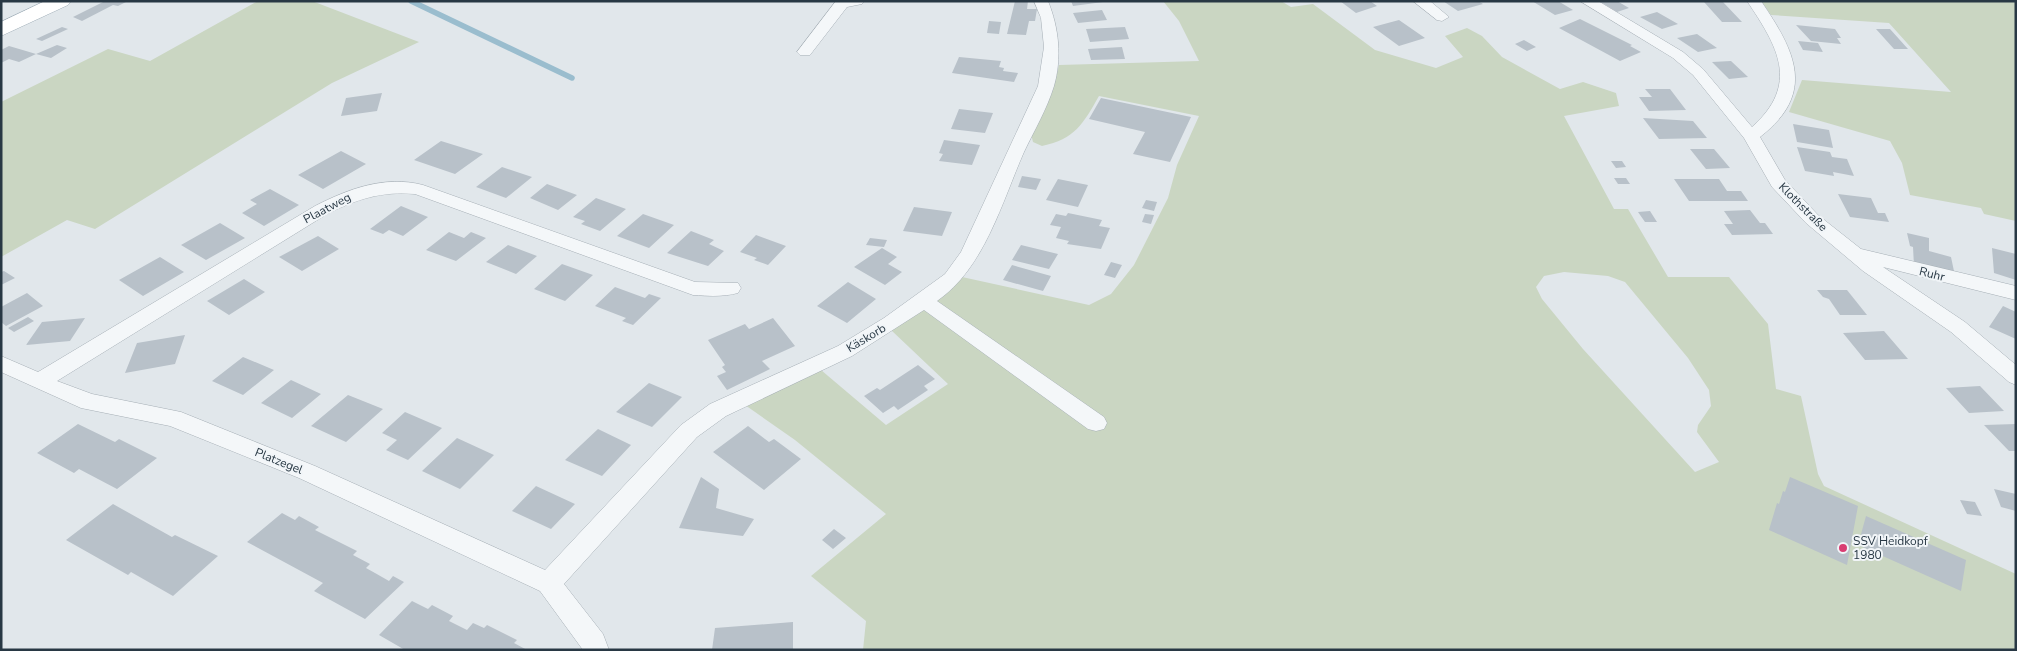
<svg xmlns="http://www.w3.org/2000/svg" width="2017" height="651" viewBox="0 0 2017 651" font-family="'Nunito Sans',sans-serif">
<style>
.green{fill:#cad6c2;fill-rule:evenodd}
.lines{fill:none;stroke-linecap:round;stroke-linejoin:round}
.stream{stroke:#9abdce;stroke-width:5.5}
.building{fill:#b8c1c9}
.minor-casing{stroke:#a6afb6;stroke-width:1}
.primary-casing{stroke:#a0aeb8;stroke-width:1}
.minor{fill:#f4f7f9;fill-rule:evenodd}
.primary{fill:#fff;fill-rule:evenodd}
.poi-dot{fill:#d93d72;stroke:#f1f5f8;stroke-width:2}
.labels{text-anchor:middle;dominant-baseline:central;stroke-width:4;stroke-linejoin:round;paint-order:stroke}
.street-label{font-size:12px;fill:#283844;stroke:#f1f5f8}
.poi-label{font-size:12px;fill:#283844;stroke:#f1f5f8;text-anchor:start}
</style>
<rect width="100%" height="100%" fill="#e1e7eb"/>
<path class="green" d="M258,1H312L419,42L332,83L95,229L67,220L1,257V102L108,49L150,61Z
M1163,1H1281L1291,7L1313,4L1375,50L1436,68L1463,57L1445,36L1467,28L1482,36L1502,57L1560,89L1583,82L1616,93L1619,106L1564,116L1614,209H1628L1668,277H1729L1768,324L1776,389L1801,396L1818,474L1824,486L2016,574V650H863L866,621L811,576L886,514L795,440L745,405L821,370L886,425L948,384L891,330L962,277L1089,305L1111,294L1134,265L1168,198L1177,165L1199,116L1099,96C1083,124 1075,139 1042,146L1033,142L1031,134L1054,85L1059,65L1199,61L1179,21ZM1564,272L1608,276L1625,282L1688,358L1709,390L1711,406L1698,425L1697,432L1719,462L1695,472L1583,349L1542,299L1536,287L1544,276Z
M1761,1H2016V221L1984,214L1981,208L1910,195L1902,163L1890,141L1789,112L1802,80L1951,92L1889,23L1771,15Z"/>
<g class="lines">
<path class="stream" d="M411,1L572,78"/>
</g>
<path class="building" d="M105,1H128L118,6L113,5L82,21L73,17Z
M1015,1H1028L1027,9H1037L1035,21H1029L1026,35L1007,34Z
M1071,1H1103V2L1073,6Z
M1340,1H1370L1377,6L1356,13Z
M1443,1H1478L1483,4L1458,11Z
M1532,1H1558L1573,10L1555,15Z
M1599,1H1617L1629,8L1617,12Z
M1704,2H1723L1742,22H1722Z
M1102,10L1107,20L1078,23L1073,13Z
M1657,12L1678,24L1662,29L1640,17Z
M1580,19L1632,45L1630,46L1641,52L1620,61L1559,28Z
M1399,20L1425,38L1399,46L1373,27Z
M989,21L1001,22L999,34L987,33Z
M1796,25L1835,29L1841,38H1837L1841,44L1811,41Z
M62,27L68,29L42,41L36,39Z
M1125,27L1129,39L1090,42L1086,29Z
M1876,29H1890L1908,49H1894Z
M1697,34L1717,48L1698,52L1677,38Z
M1524,40L1536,47L1527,51L1515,44Z
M1798,41L1818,43L1823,52L1803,50Z
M57,45L67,48L51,58L36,54Z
M9,46L26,51L36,54L19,62L9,59L1,63V50Z
M1122,47L1125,59L1091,60L1088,49Z
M959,57L1001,61L999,67L1004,68L1003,71L1018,73L1014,82L952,73Z
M1731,61L1748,77L1729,79L1712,62Z
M1645,89H1670L1686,110L1649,111L1639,97H1652Z
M382,93L377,111L341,116L346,98Z
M1101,98L1191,117L1170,162L1133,154L1145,132L1089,119Z
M959,109L993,113L985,133L951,129Z
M1643,118L1693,121L1707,138L1659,139Z
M1793,124L1829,130L1833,148L1797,142Z
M944,140L980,145L972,165L939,161L943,154L939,153Z
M441,141L483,154L455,174L414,160Z
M1797,147L1830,152L1832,157L1847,159L1854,176L1833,172L1834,176L1805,171Z
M1690,149H1714L1730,168L1706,169Z
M341,151L366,164L323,189L298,175Z
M1611,161H1622L1626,167L1616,168Z
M502,167L532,177L506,198L476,187Z
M1022,176L1041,179L1036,190L1018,187Z
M1614,178H1626L1630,184H1618Z
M1058,179L1088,185L1078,207L1046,200Z
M1674,179H1719L1727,191H1741L1748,201H1689Z
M547,184L577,195L558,210L530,198Z
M270,189L299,205L264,226L242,213L257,204L250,200Z
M1838,194L1871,198L1878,213H1885L1889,222L1850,217Z
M596,198L626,209L600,231L581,224L585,221L573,217Z
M1146,200L1157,202L1154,211L1142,208Z
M401,206L428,217L403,236L389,230L383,234L370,229Z
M914,207L952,212L942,236L903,231Z
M1750,210L1760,223H1765L1773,234L1732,235L1724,224H1733L1724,211Z
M1650,211L1657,222H1645L1638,212Z
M1068,213L1102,220L1099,226L1110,228L1101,249L1067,244L1069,241L1056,238L1061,227L1050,225L1056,214L1066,216Z
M643,214L674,225L649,248L617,236Z
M1145,214L1154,215L1151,224L1142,222Z
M220,223L245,238L206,260L181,245Z
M691,231L714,240L709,244L724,251L708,266L667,253Z
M449,232L464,238L471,232L486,238L456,261L426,250Z
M1907,233L1929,238V251L1951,257L1955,276L1914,266L1913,247L1910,246Z
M756,235L786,246L768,265L754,260L757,258L740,252Z
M318,236L339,249L302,271L279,257Z
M870,238L887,240L884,247L866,245Z
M508,245L537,256L516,274L486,262Z
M1021,245L1058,254L1049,269L1012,260Z
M882,248L897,257L888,264L902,272L885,285L854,267Z
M1992,248L2016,254V280L1994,273Z
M160,257L184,272L143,296L119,280Z
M1111,262L1122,265L1115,278L1104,275Z
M562,264L593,275L565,301L534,289Z
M1012,265L1051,276L1043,291L1003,280Z
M4,271L15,278L1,285V272Z
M244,279L265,292L229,315L207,301Z
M848,282L876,299L847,323L817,306Z
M615,287L645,298L649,294L661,298L633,325L622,321L626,318L595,306Z
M1817,290H1847L1867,315H1840L1829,299L1823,297Z
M27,293L43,306L6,326L1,322V307Z
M2003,306L2016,312V339L1989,327Z
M28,317L34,321L14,332L8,328Z
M85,318L70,341L26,345L42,322Z
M773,318L795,346L762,361L770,369L727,390L717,376L726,372L722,367L725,365L708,340L745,324L749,329Z
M1884,331L1908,359L1865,360L1843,333Z
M185,335L175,364L125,373L137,343Z
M243,357L274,370L243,395L212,381Z
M918,365L935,379L924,386L928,390L898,410L894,406L883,413L864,396L877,388L880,390Z
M291,380L321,394L292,418L261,403Z
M649,383L682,397L652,427L616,412Z
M1980,386L2004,411L1969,413L1946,388Z
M348,395L383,409L346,442L311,426Z
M405,412L442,428L408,460L386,450L397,440L382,433Z
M78,424L115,442L119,439L157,458L117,489L79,469L74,473L37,453Z
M2016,424V451H2009L1984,425Z
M748,426L769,442L774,439L801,459L764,490L713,452Z
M598,429L631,445L602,476L565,460Z
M457,438L494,455L460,489L422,471Z
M701,477L719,489L716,508L754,519L743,536L679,528Z
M1790,477L1858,506L1847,565L1769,530L1777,503L1779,504L1783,491L1785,492Z
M536,486L575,504L551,529L512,511Z
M1994,489L2016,494V511L2001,507Z
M1960,500L1975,502L1982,516L1967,514Z
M113,504L172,537L175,535L218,556L173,596L131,572L128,575L66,540Z
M282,513L295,520L299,516L319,527L315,530L357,551L353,555L370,564L366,568L375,573L389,581L393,576L404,582L365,619L314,591L323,583L247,542Z
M1866,516L1966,560L1961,591L1858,545Z
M834,529L846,538L833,549L822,540Z
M412,601L428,609L432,605L453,616L449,621L467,630L473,623L484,628L487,625L517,640L514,643L527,650H405L379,635Z
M793,622V650H712L715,628Z"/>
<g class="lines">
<g class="minor-casing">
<path id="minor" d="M836,1H864L862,4L847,7L810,55H800L797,52Z
M1034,1H1048C1059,28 1062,58 1054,86C1047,109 1034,131 1024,152C1002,202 984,269 937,301L1104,417L1107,423L1104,429L1096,431L1088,429L924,310L852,356L726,416L697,437L564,584L603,634L609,650H583L540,591L299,478L170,426L81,408L1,372V356L38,372L315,206C348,189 385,175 423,185L695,282L738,283L741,288L738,293C723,297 708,296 693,295L415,194C382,191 357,199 327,214L57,381L92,394L181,412L315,466L545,570L681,425L710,404L838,346L884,318L945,274L961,252L1038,86L1044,47L1041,18Z
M1413,1H1430L1449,17L1442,21L1437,20Z
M1580,1H1598L1683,52L1703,69L1752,127C1800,84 1778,47 1747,1H1761C1795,51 1817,93 1760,137L1785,180L1818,215L1861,249L2016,286V300L1883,267L1965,322L2016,365V385L2009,382L1951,332L1863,271L1806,223L1772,187L1744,138L1693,75L1673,58Z"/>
</g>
<g class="primary-casing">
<path id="primary" d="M45,1H71L68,5L1,36V22Z"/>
</g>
<use href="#minor" class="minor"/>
<use href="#primary" class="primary"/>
</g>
<circle class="poi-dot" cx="1843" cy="548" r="5"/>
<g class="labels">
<g class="street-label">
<text transform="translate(1803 207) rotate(45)">Klothstraße</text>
<text transform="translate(327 208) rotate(-28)">Plaatweg</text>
<text transform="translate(1932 274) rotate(14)">Ruhr</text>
<text transform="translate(866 338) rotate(-31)">Käskorb</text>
<text transform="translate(279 461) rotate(22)">Platzegel</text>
</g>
<g class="poi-label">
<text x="1853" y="541">SSV Heidkopf<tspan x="1853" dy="14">1980</tspan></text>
</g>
</g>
<rect width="2017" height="651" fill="none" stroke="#283844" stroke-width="5"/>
</svg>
